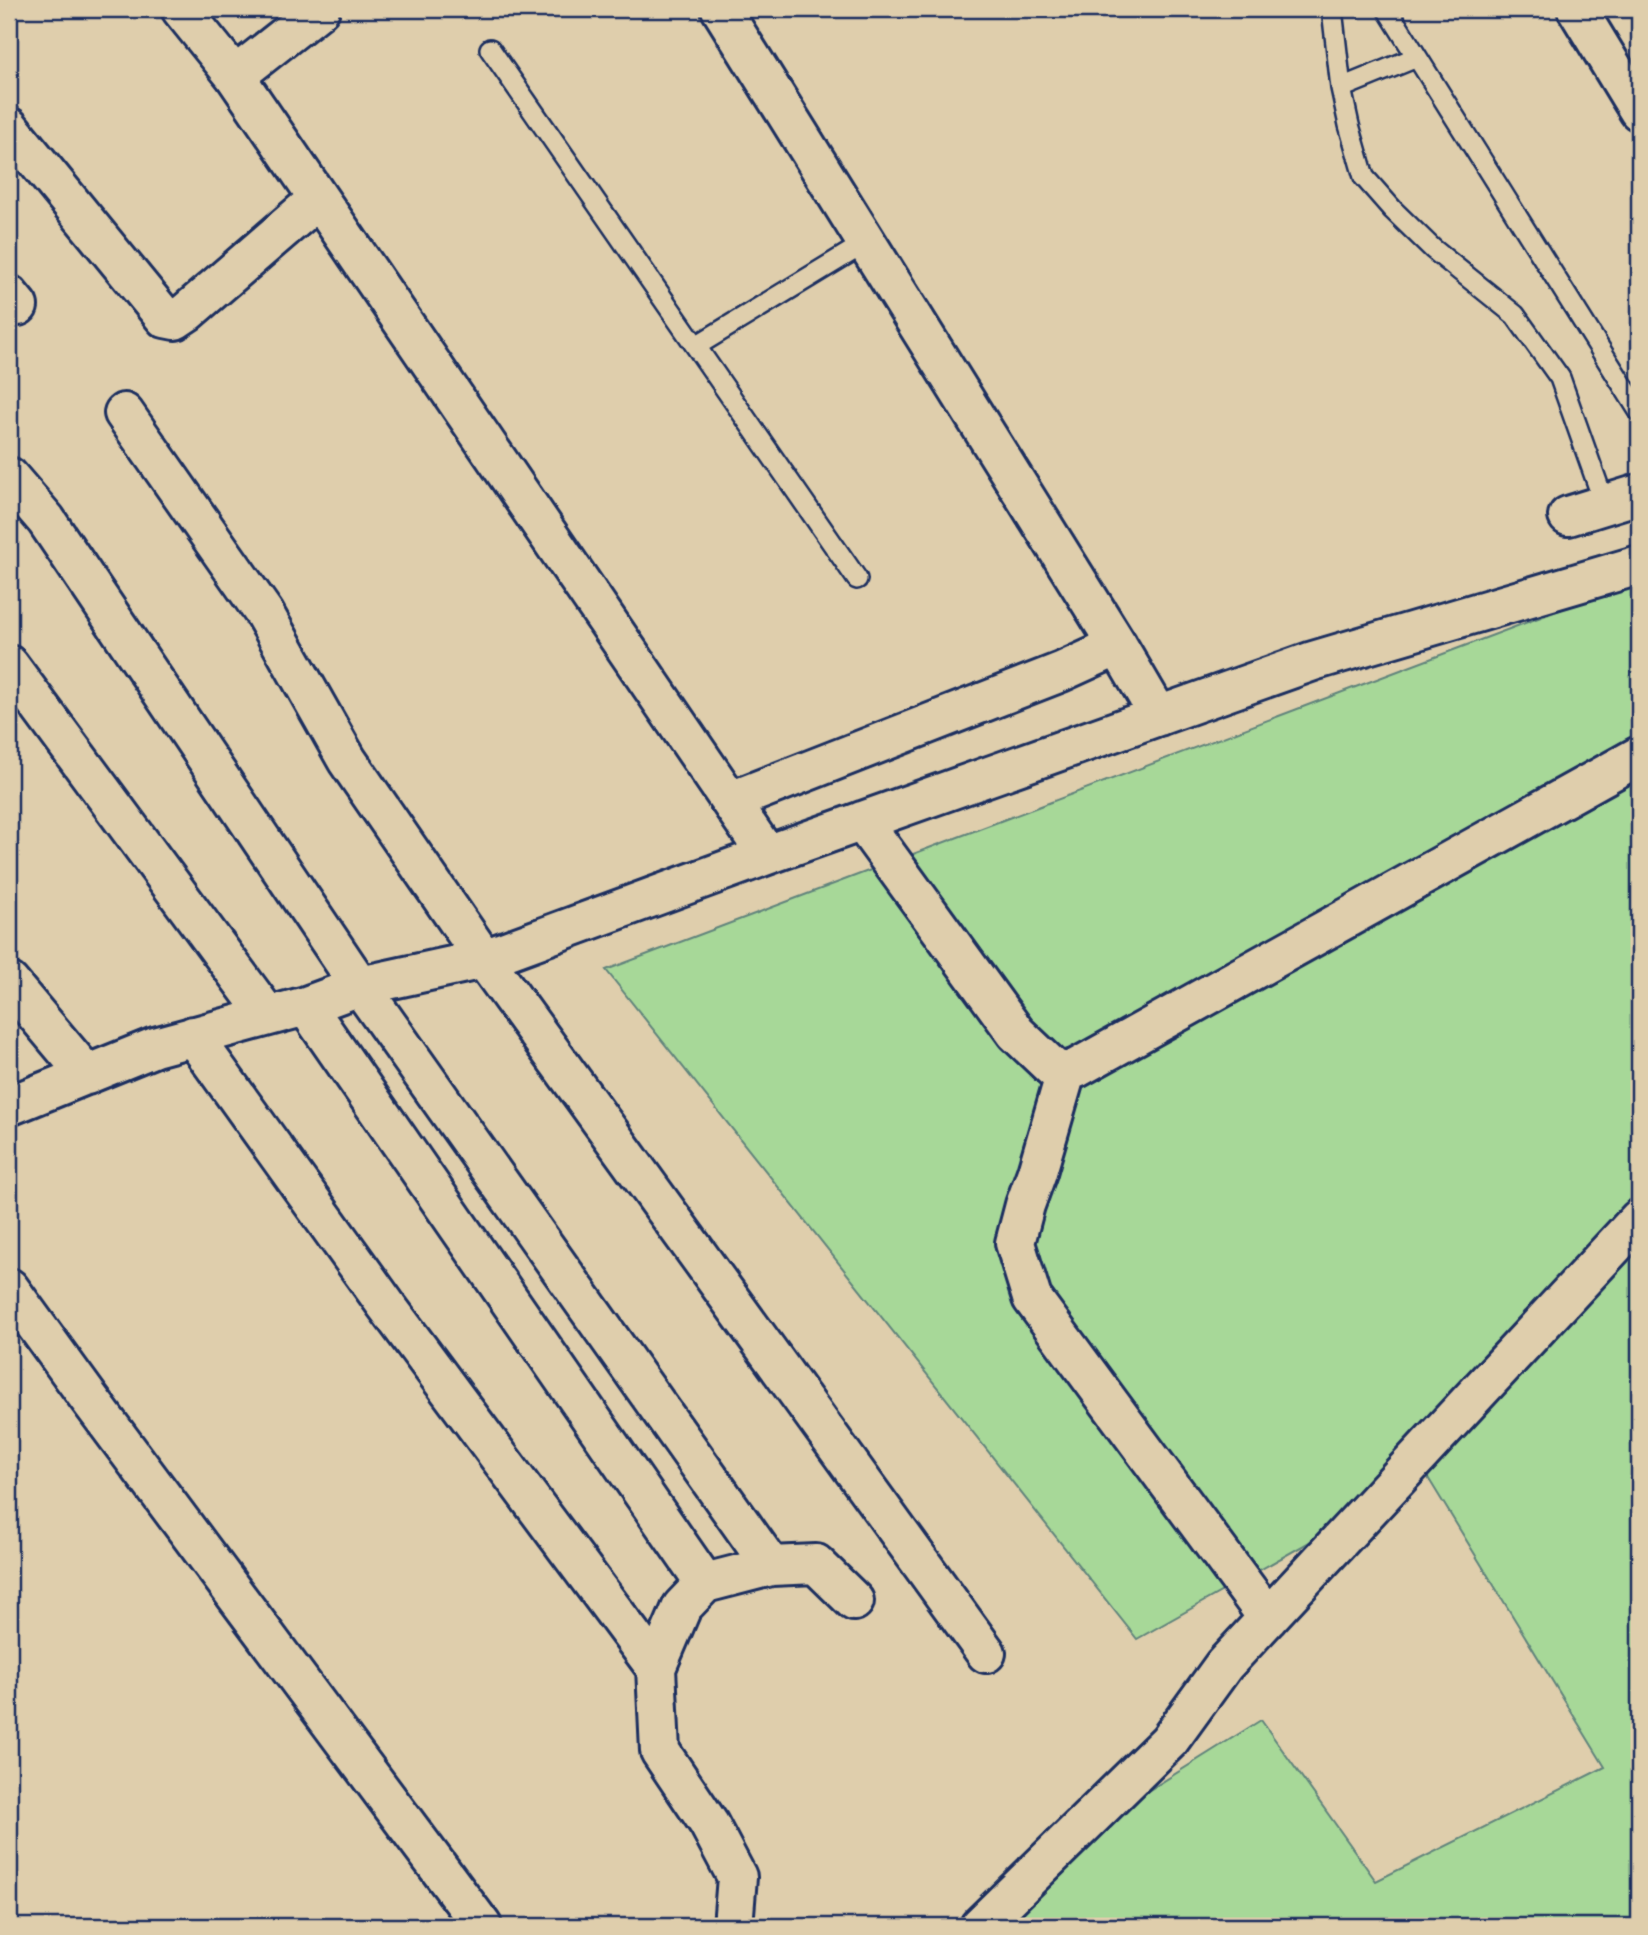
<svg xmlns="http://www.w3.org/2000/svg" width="1648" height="1935" viewBox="0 0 1648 1935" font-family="'Architects Daughter',sans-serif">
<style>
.green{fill:#a7d898;stroke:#61847b;stroke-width:2}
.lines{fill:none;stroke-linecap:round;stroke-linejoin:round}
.lane-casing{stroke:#1b2f5e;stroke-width:24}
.street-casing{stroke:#1b2f5e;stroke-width:44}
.lane{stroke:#dfceac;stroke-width:19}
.street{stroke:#dfceac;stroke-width:38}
</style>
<rect width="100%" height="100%" fill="#dfceac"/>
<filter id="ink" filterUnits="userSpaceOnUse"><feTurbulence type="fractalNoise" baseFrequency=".0143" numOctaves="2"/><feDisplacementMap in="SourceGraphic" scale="14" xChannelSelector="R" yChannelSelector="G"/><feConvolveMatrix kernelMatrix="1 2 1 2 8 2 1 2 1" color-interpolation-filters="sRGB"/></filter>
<g filter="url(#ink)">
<path class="green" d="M1639,580V1926H1005L1081,1833L1261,1720L1376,1881L1605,1767L1427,1476L1137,1639L606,970Z"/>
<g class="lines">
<g class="lane-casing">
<path id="lane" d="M1332,9L1341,88L1349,125L1364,177L1393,210L1433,249L1515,315L1560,378L1605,505
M1387,9L1639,411
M490,49L857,579
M1341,88L1417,57
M696,346L867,242"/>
</g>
<g class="street-casing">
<path id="street" d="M181,9L235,76L767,855
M721,9L1118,646L1159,716
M1577,9L1639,111
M235,76L320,9
M9,127L165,318L175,320L187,312L318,199
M9,295L18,306
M124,413L264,613L347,760L484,959L986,1653
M9,477L46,520L360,986L771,1566
M1568,516L1639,494
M9,665L268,1016
M731,801L1061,672L1118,646
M862,821L1016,1033L1054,1069L1066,1072L1077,1068L1639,756
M9,982L87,1075
M306,1006L705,1583
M193,1036L386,1305L656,1668
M1066,1072L1037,1172L1025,1205L1015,1243L1032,1298L1268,1618
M9,1106L155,1047L306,1006L360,986L484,959L767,855L1313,661L1639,565
M9,1288L88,1397L482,1926
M733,1926L737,1877L709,1824L660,1751L656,1668L682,1607L705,1583L771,1566L816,1564L854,1601
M980,1926L1169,1741L1224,1665L1639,1219"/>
</g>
<use href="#lane" class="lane"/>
<use href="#street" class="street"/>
</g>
</g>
<rect width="1648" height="1935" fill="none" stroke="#dfceac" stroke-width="35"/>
<rect x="18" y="18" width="1613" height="1900" fill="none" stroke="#1b2f5e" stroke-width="2.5" filter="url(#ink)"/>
</svg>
